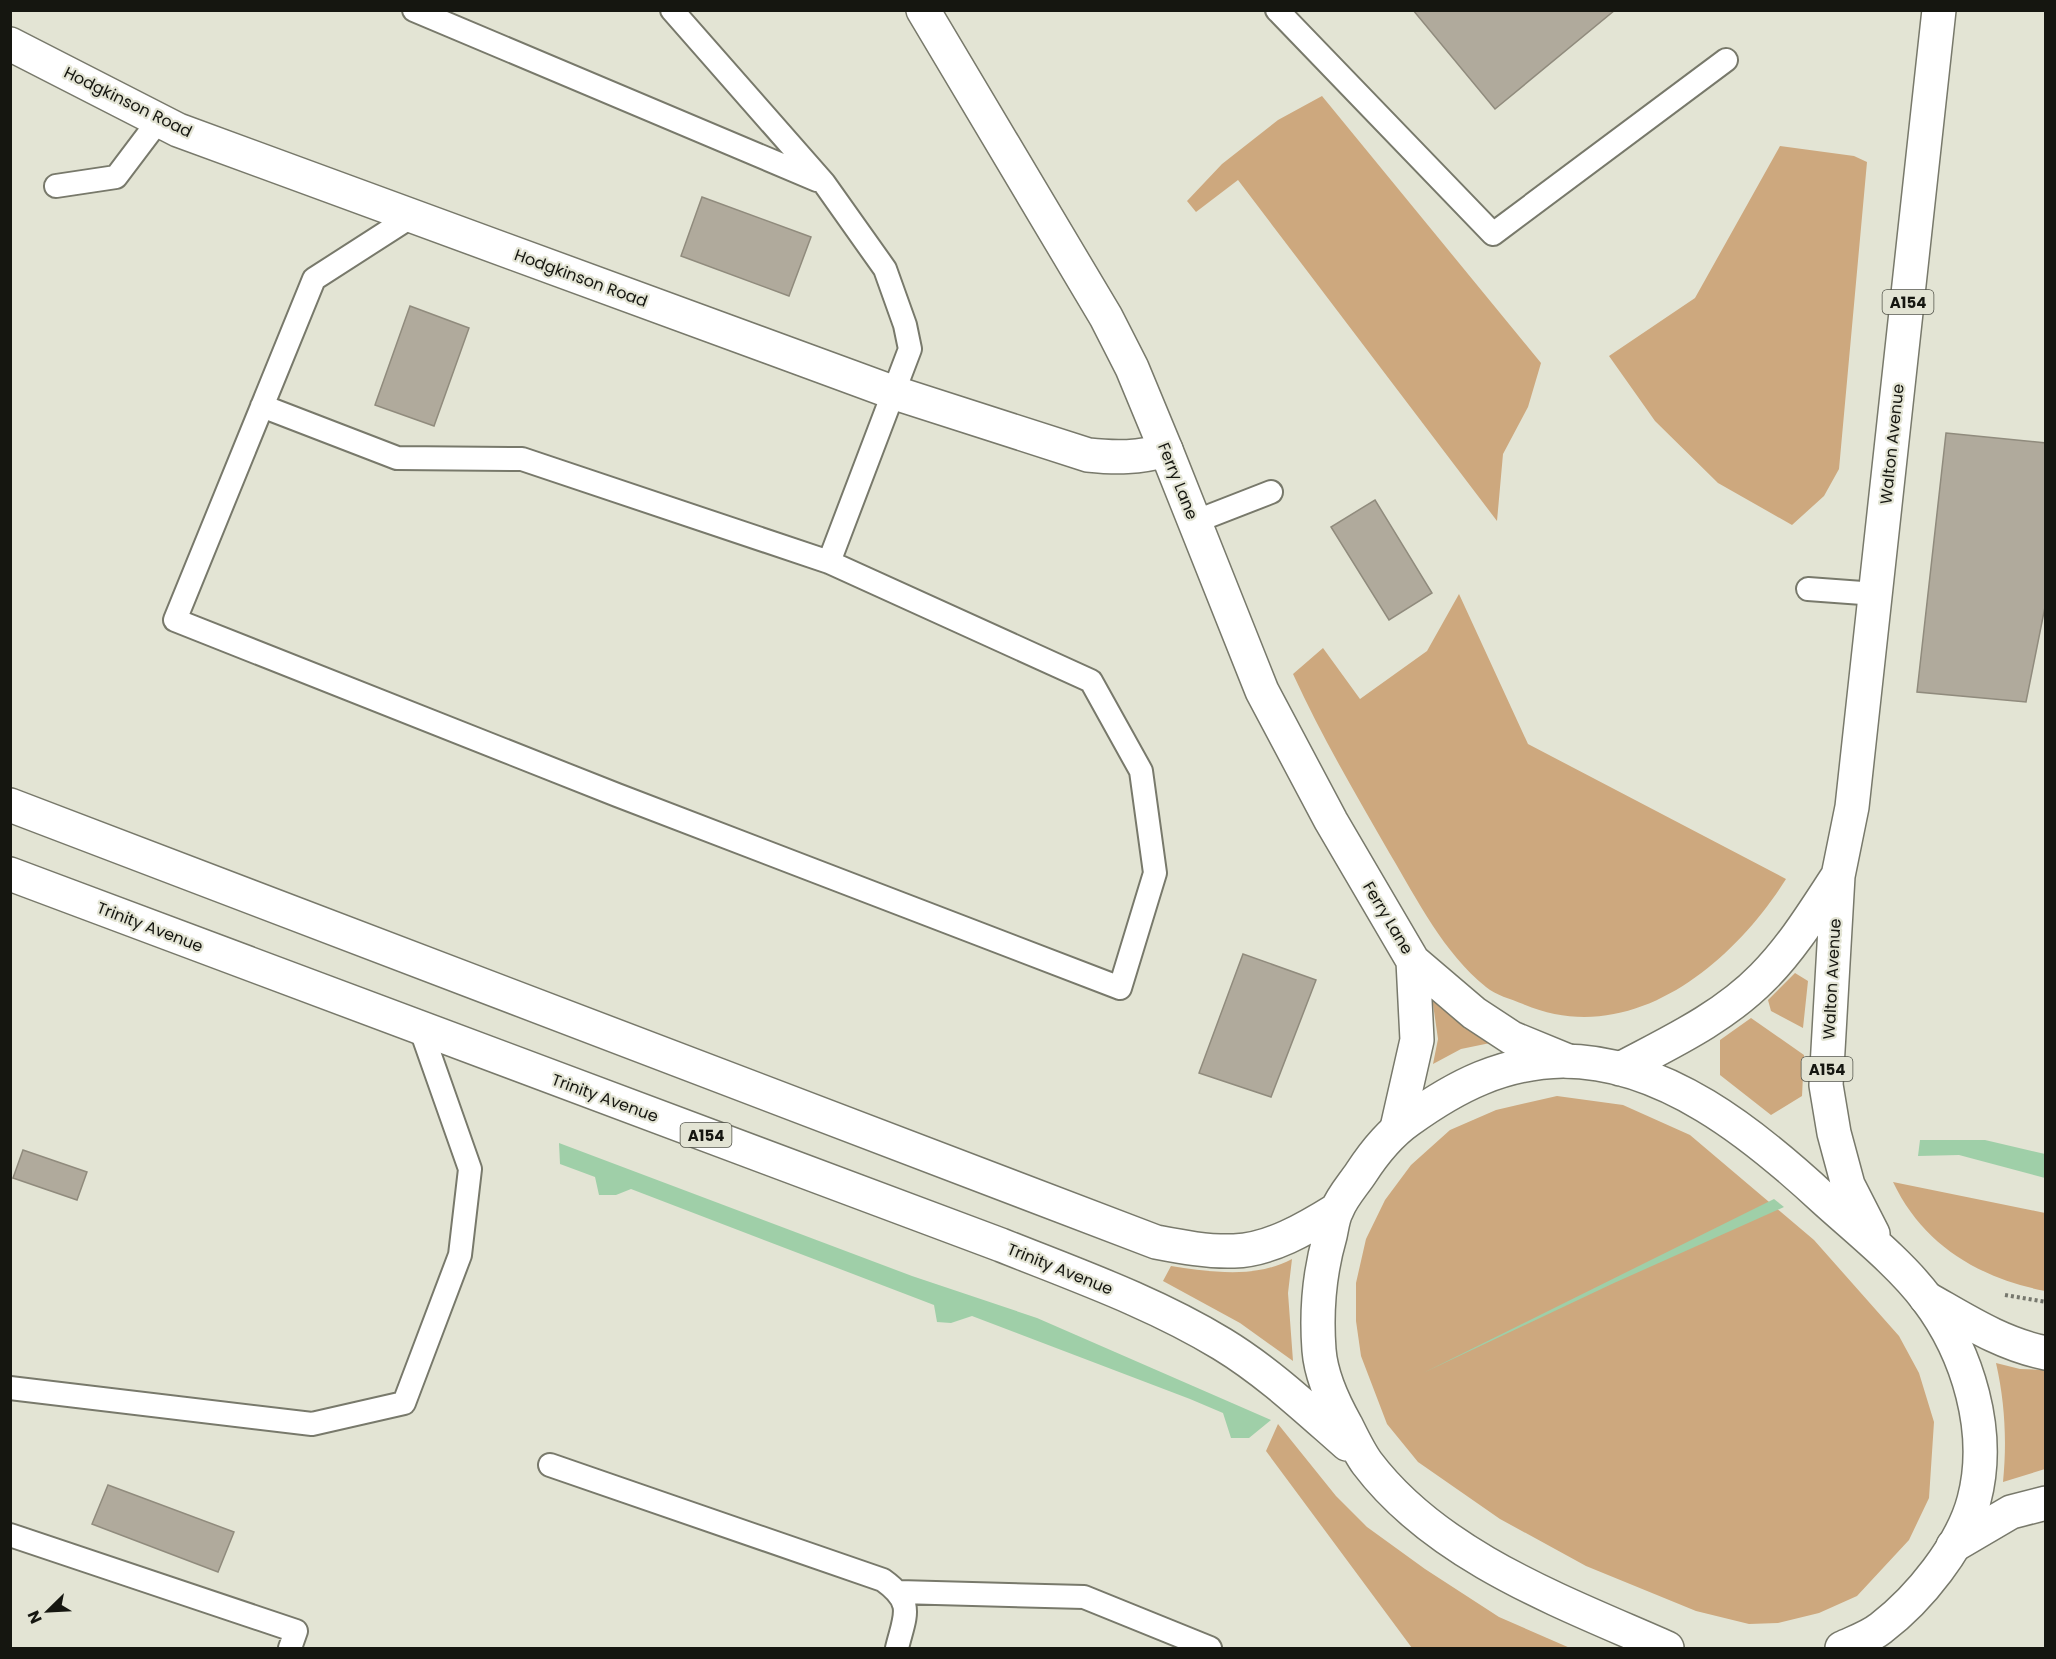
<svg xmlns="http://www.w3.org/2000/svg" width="2056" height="1659" viewBox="0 0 2056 1659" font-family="Poppins,sans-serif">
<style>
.green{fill:#cda87e}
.water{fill:#9fcfa8}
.building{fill:#b0aa9c;stroke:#908b7d;stroke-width:1.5}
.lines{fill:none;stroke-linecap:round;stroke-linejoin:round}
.service-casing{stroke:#78796b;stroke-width:26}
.minor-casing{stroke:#78796b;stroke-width:36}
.tertiary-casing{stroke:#78796b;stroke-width:36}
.primary-casing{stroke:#78796b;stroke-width:36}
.path{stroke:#76776d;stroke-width:4;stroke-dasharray:3 3;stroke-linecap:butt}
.service{stroke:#fff;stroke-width:22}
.minor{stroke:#fff;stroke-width:33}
.tertiary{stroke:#fff;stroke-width:33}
.primary{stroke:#fff;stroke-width:33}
.labels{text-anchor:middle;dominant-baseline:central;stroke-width:4.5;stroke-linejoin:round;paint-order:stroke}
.shield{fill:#e3e4d4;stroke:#53544b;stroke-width:1.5}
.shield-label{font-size:15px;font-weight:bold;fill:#151610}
.street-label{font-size:16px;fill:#151610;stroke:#e3e4d4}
</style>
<rect width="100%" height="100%" fill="#e3e4d4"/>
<path class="green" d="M1322,96L1541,363L1528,407L1503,454L1497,521L1238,180L1196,212L1187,201L1222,164L1278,120Z
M1780,146L1854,156L1867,162L1839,469L1824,496L1792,525L1718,483L1655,421L1609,356L1695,298Z
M1459,594L1528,744L1786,879C1732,965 1630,1050 1523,1004C1511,999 1495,995 1486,987C1443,952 1418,901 1390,854C1356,795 1322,737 1293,674L1323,648L1360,699L1427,651Z
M1795,973L1808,981L1803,1028L1771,1011L1768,1000Z
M1432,997L1495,1042L1461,1049L1433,1064L1438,1039Z
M1751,1018L1804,1055L1802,1096L1771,1115L1720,1075V1040Z
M1557,1096L1623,1105L1690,1135L1814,1240L1899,1336L1919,1373L1934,1422L1929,1498L1909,1540L1857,1596L1819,1613L1778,1623L1749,1624L1696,1611L1586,1566L1500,1519L1418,1462L1387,1424L1361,1356L1356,1321V1283L1366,1239L1385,1200L1411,1165L1450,1130L1496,1110Z
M1893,1182L2045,1213V1291C1979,1278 1923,1245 1893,1182Z
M1292,1259L1288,1293L1293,1361L1240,1323L1163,1281L1171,1266C1212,1272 1254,1279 1292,1259Z
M1996,1363L2020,1369L2045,1370V1469L2003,1482C2007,1441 2005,1403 1996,1363Z
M1278,1424L1336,1496L1367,1527L1425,1569L1499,1617L1570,1648H1412L1266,1451Z"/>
<path class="water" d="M1920,1140H1985L2045,1154V1178L1959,1155L1918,1156Z
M559,1143L912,1276L1037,1318L1271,1420L1249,1438H1231L1223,1413L1190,1399L972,1316L951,1323L937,1322L934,1305L631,1189L616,1195H599L595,1177L560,1164Z
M1774,1199L1784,1207L1614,1283L1423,1373Z"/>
<path class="building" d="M1413,10H1615L1495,109Z
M702,197L811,237L789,296L681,256Z
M410,306L469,328L434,426L375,405Z
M1946,433L2046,443V602L2026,702L1917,692Z
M1375,500L1432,593L1389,620L1331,527Z
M1243,954L1316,980L1271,1097L1199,1073Z
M23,1150L87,1172L77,1200L13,1178Z
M108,1485L234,1532L218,1572L92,1524Z"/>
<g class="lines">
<g class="service-casing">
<path id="service" d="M414,10L817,180
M672,10L824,183L885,269L905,325L910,349L829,562
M1277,10L1493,234L1726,60
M56,186L116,177L159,120
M262,406L397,458L522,459L829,562L1091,681L1141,771L1155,873L1120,988L617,795L175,620L314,279L412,216
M1194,522L1271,492
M1808,589L1876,594
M10,1388L312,1424L404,1403L460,1255L470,1169L421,1030
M550,1465L883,1580C915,1603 905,1615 897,1648
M10,1535L296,1631L290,1648
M899,1592L1084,1597L1210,1648"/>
</g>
<g class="minor-casing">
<path id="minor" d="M10,44L178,130L892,392L1088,455C1116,458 1139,458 1166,450
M1926,1298C1965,1320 2001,1344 2046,1353
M1953,1546L2011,1512L2046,1503"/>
</g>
<g class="tertiary-casing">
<path id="tertiary" d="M923,10L1106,317L1132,368L1166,450L1262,691L1331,821L1413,961L1474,1013L1512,1038L1568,1061
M1397,1128L1417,1040L1413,961"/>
</g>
<g class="primary-casing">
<path id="primary" d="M10,805L1156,1242C1182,1247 1208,1252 1234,1251C1270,1250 1307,1228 1336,1210
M10,874L1001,1245C1076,1275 1153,1302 1222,1344C1268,1372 1307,1409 1347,1444
M1620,1069C1669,1043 1723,1018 1763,977C1792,948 1814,912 1837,877
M1873,1234L1848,1185L1834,1133L1826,1085L1838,876L1852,807L1939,10
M1667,1648C1563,1602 1438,1557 1367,1463C1359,1452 1352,1437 1346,1425C1333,1402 1321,1376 1319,1350C1316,1310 1319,1274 1330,1236C1332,1227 1333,1217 1337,1210C1342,1197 1353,1185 1361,1173C1374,1153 1389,1134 1409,1120C1456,1086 1503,1062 1563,1061C1664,1061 1754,1134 1825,1200C1857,1229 1901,1264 1927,1299C1968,1353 1992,1432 1974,1500C1962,1546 1919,1599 1881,1628C1870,1637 1855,1642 1842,1648"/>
</g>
<path class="path" d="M2005,1295L2046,1302"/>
<use href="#service" class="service"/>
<use href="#minor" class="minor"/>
<use href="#tertiary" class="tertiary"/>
<use href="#primary" class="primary"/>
</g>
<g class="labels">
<g class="shield">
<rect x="1882.5" y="290" width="51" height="24" rx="4.5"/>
<rect x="1801.5" y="1057" width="51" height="24" rx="4.5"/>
<rect x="680.5" y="1123" width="51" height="24" rx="4.5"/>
</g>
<g class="shield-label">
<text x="1908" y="302">A154</text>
<text x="1827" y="1069">A154</text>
<text x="706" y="1135">A154</text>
</g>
<g class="street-label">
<text transform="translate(128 102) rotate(26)">Hodgkinson Road</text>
<text transform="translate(581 278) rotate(20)">Hodgkinson Road</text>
<text transform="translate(1892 444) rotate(-84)">Walton Avenue</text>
<text transform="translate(1178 481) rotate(68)">Ferry Lane</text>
<text transform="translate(1388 918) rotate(59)">Ferry Lane</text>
<text transform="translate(150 927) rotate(21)">Trinity Avenue</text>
<text transform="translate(1832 979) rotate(-87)">Walton Avenue</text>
<text transform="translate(605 1098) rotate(20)">Trinity Avenue</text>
<text transform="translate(1060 1269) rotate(22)">Trinity Avenue</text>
</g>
</g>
<rect width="2056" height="1659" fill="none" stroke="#151610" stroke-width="24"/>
<g transform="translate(48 1611) rotate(246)" stroke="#e3e4d4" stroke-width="4.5" paint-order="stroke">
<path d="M0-4.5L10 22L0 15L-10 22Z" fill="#151610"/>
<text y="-9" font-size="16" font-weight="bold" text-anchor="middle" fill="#151610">N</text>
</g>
</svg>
